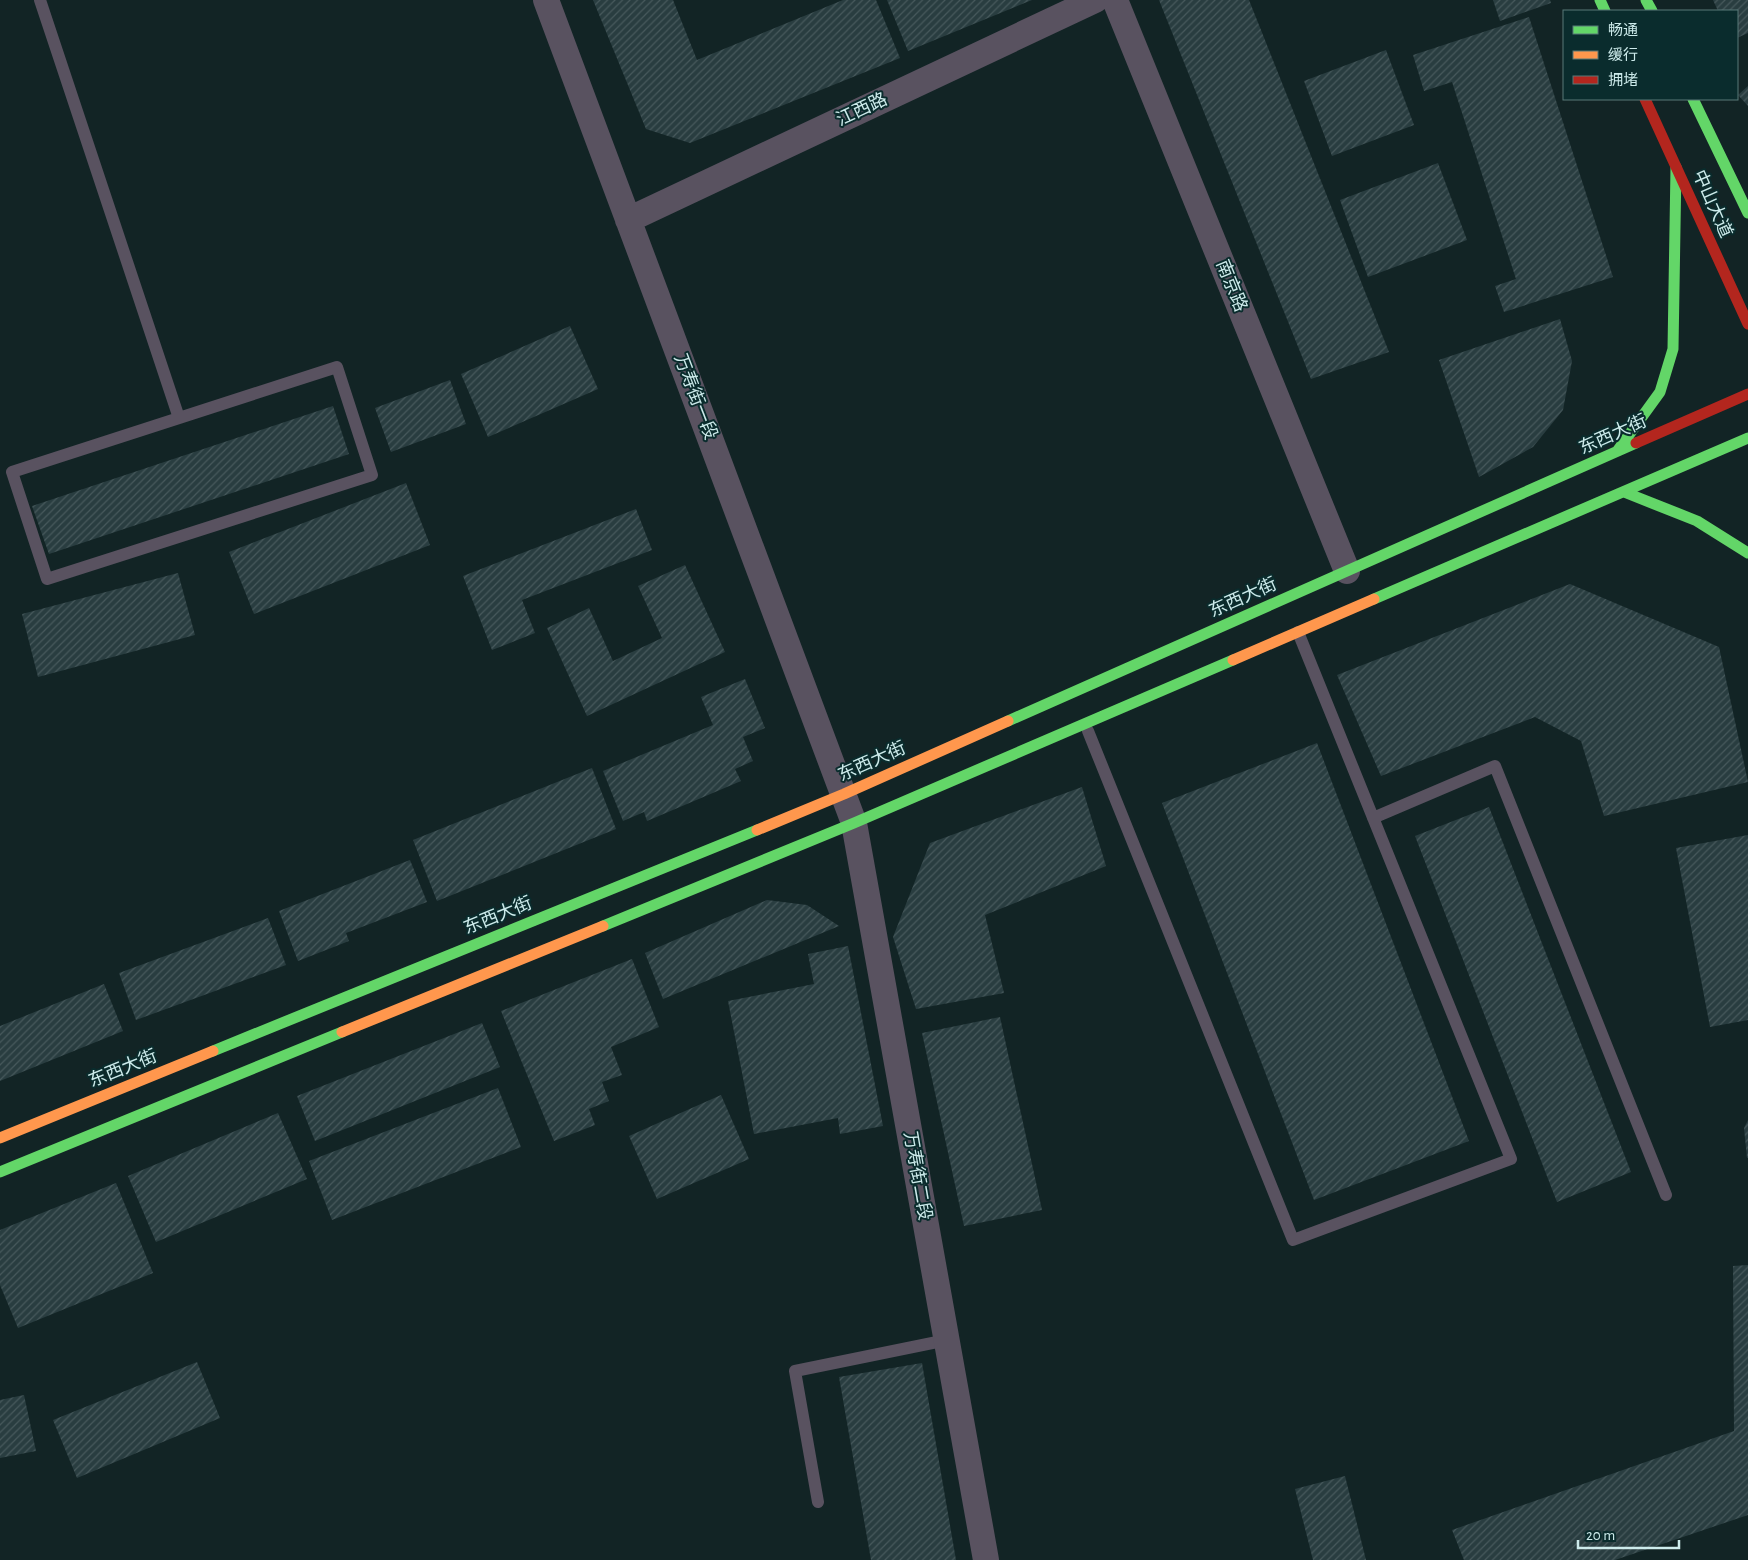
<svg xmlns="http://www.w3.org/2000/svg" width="1748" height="1560" viewBox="0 0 1748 1560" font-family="'Alegreya Sans','Noto Sans SC',sans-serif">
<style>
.building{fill:url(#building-hatch)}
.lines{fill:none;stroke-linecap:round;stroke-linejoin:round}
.lane{stroke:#595260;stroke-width:12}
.street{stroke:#595260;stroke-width:26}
.fast{stroke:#63d668;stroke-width:11}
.slow{stroke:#ff974d;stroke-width:11}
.jam{stroke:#b3261e;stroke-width:11}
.labels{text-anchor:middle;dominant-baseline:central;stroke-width:4;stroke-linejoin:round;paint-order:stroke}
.street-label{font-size:18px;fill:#cdebeb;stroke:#0a2c2d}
</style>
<defs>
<pattern id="building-hatch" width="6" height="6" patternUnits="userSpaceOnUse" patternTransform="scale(1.25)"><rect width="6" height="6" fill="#293d40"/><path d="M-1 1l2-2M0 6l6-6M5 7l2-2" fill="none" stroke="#47595c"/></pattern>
</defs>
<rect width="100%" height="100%" fill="#122425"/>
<path class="building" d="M593,0H673L697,60L843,0H876L900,58L690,143L646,129Z
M887,0H1032L908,51Z
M1159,0H1249L1389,352L1311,379Z
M1493,0H1550L1551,3L1500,21Z
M1713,0H1748V33L1737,38V11H1718Z
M1529,17L1613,277L1504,312L1495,286L1516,279L1452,82L1424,91L1413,55Z
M1386,50L1414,125L1332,156L1304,81Z
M1748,86V106L1738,95Z
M1438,163L1467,240L1368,277L1340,200Z
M1560,319L1572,361L1563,410L1533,447L1479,477L1439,360Z
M570,326L598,389L488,437L461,374Z
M450,380L466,424L391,452L375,408Z
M333,406L349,454L49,554L32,506Z
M406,483L430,545L254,614L229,552Z
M636,509L652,550L522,600L535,633L492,650L463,576Z
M685,565L725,652L587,716L547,628L589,608L613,661L662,638L638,586Z
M178,573L195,635L38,677L22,614Z
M1570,584L1719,647L1748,782L1604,816L1581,741L1535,717L1381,776L1337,675Z
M745,679L765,728L743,737L753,761L735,769L741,781L647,821L644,812L623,821L603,771L713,725L701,697Z
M1317,743L1469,1141L1314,1200L1162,803Z
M592,768L616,829L437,901L413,840Z
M1082,787L1106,866L985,915L1004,993L916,1009L893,937L930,843Z
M1489,807L1631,1172L1557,1202L1415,836Z
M1748,835V1020L1710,1027L1676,848Z
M410,860L427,902L346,933L349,941L298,961L279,911Z
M767,900L807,905L839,926L663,999L645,953Z
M268,918L286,965L136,1020L119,973Z
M848,946L883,1126L840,1134L838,1118L754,1134L728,1001L814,984L808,954Z
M632,959L659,1027L611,1047L622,1075L602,1082L609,1101L589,1109L595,1125L554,1141L501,1011Z
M104,984L123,1031L0,1081V1026Z
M1000,1017L1042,1210L964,1226L922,1033Z
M482,1023L500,1067L315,1141L297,1096Z
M498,1088L521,1147L332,1220L309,1161Z
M721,1095L749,1159L657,1199L629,1136Z
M278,1113L307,1179L156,1242L128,1176Z
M1748,1120V1158H1747L1744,1128Z
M116,1183L153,1273L18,1328L0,1285V1230Z
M1748,1265V1515L1615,1560H1464L1452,1530L1734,1431L1733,1266Z
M197,1362L220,1418L77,1478L53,1420Z
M922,1363L956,1560H871L839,1377Z
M24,1395L36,1451L0,1458V1400Z
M1345,1476L1366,1560H1313L1295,1489Z"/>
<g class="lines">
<path class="lane" d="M40,0L179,418
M337,367L372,475L47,579L12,472Z
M1088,731L1293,1240L1511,1159L1298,632
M1373,818L1495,766L1666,1195
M818,1502L795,1371L947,1340"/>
<path class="street" d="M546,0L854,823L986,1560
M1115,0L1347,571
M628,220L1095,0"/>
<path class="fast" d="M1600,0L1605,11
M1646,0L1652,11
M1693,99L1748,213
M1618,450L1660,392L1673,349L1676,167
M1624,492L1697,521L1748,553
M1374,599L1748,438
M1008,721L1636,443
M603,926L854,823L1233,660
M213,1051L757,830
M0,1172L342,1032"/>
<path class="slow" d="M1233,660L1374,599
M757,830L844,794L1008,721
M342,1032L603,926
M0,1138L213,1051"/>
<path class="jam" d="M1645,99L1748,324
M1636,443L1748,394"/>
</g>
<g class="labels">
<g class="street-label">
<text transform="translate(862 110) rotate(-25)">江西路</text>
<text transform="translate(1712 204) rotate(66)">中山大道</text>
<text transform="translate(1231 286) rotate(68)">南京路</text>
<text transform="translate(695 397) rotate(69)">万寿街一段</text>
<text transform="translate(1613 435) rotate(-24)">东西大街</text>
<text transform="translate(1243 598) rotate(-24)">东西大街</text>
<text transform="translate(872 762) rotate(-24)">东西大街</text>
<text transform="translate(498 916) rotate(-22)">东西大街</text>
<text transform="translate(123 1069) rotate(-22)">东西大街</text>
<text transform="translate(917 1176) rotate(80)">万寿街二段</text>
</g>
</g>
<rect x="1563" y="10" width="175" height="90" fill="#0a2c2d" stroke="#587879"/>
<rect x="1573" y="26" width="25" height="8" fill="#63d668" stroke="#587879"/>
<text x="1608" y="35" font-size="15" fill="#cdebeb">畅通</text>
<rect x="1573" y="51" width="25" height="8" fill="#ff974d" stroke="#587879"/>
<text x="1608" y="60" font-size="15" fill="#cdebeb">缓行</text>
<rect x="1573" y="76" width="25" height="8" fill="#b3261e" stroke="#587879"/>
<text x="1608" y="85" font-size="15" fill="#cdebeb">拥堵</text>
<path d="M1578 1540v8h101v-8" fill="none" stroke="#cdebeb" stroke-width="2.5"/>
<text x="1586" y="1540" font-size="15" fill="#cdebeb" stroke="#0a2c2d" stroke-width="4" paint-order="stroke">20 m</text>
</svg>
